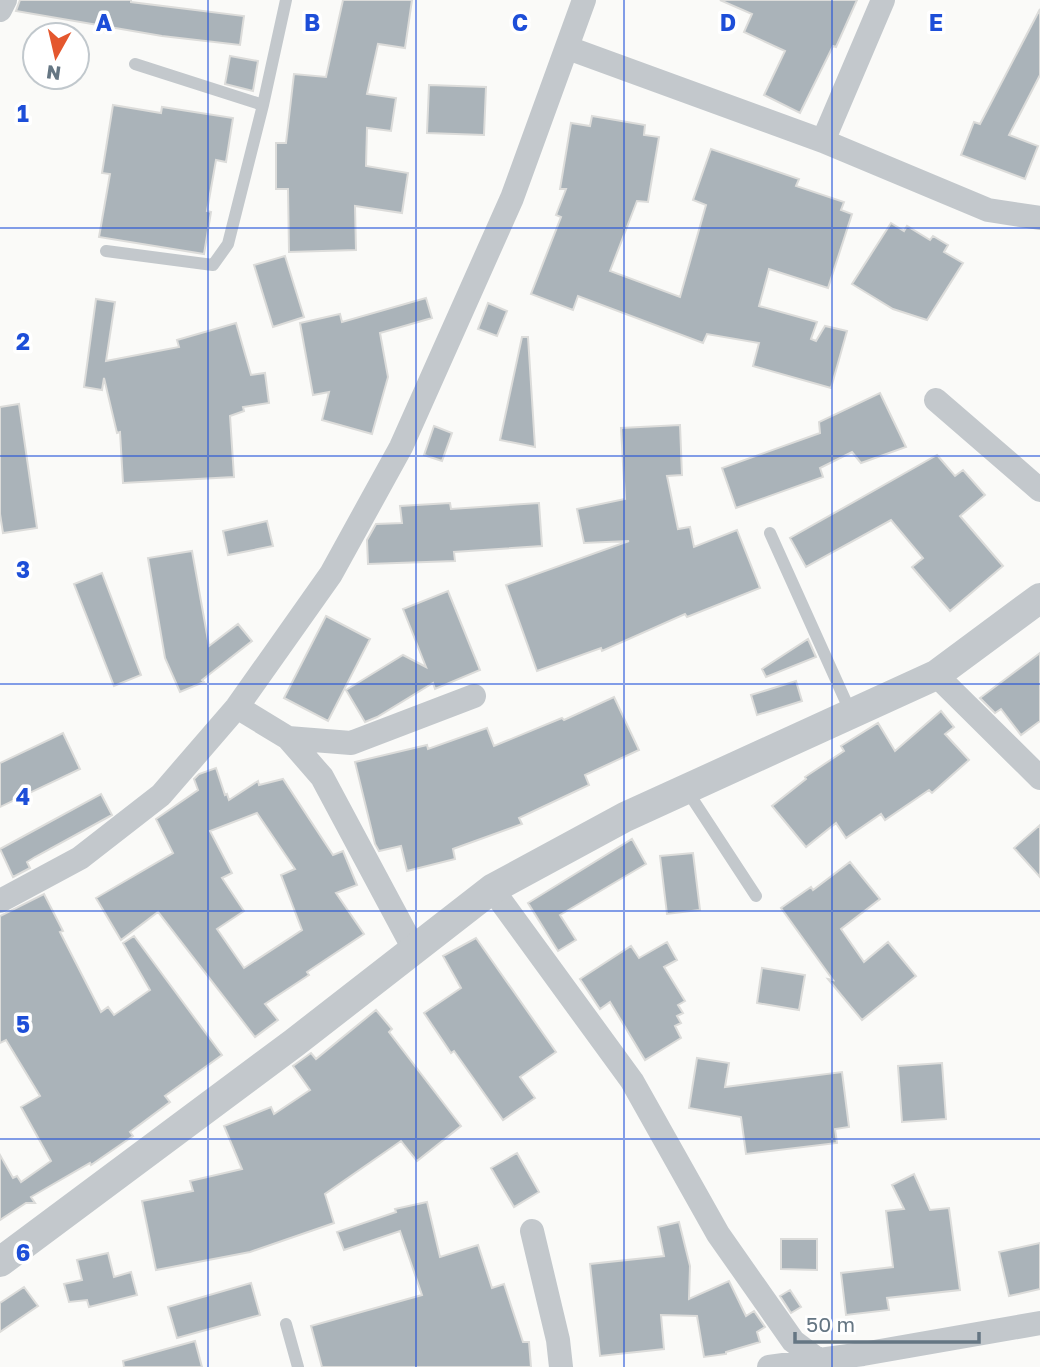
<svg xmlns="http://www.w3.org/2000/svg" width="1040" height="1367" viewBox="0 0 1040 1367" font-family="'Golos Text',sans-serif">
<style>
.building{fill:#aab3b9;stroke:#dcdcda;stroke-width:2;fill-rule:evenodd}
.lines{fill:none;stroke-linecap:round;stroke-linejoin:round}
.service{stroke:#c3c8cc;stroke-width:12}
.minor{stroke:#c3c8cc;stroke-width:24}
.tertiary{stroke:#c3c8cc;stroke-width:30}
.grid{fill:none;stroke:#1d4ed8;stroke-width:2;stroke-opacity:0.55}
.grid-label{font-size:23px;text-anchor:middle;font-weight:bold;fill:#1d4ed8;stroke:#fff;stroke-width:7;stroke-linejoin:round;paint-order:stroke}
</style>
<rect width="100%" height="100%" fill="#fafaf8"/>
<path class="building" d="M20,0H131V2L244,16L240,45L162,36L16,11Z
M343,0H412L405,48L378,44L367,94L396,98L391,131L367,128L366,166L408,173L402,213L355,206L356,250L289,252L288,189H276V143H286L294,74L326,77Z
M720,0H857L836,47L833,46L800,113L764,95L785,51L744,32L752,14Z
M1040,9V75L1009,135L1038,146L1025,179L961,155L974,122L980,124Z
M230,56L258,61L253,91L225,84Z
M429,85L486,87L484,135L427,133Z
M113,105L161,113L162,107L233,118L226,162L216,160L207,211L211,212L204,254L99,237L110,174L102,173Z
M592,116L645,125L644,135L659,137L648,202L637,201L610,271L680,297L706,205L693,200L711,149L799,179L796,186L844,202L841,210L852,214L828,288L769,269L759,306L817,322L811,339L816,341L825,326L847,331L831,388L753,366L759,343L707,334L703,343L578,296L573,310L531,294L561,217L556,215L566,189H560L571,123L590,126Z
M891,223L904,231L907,226L930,240L933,236L948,245L944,252L963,263L927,320L893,309L852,284Z
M285,256L304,317L273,327L254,265Z
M426,298L432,318L380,333L388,377L372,434L322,420L329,392L313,395L300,323L340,314L342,322Z
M96,299L115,302L106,361L179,347L177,340L236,323L251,375L265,373L269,403L243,407L244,411L230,416L234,477L123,483L120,432L117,433L104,378L102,390L84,387Z
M488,303L507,311L497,336L478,329Z
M522,337H528L535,447L500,440Z
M880,393L906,447L861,463L852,452L820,468L823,477L736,508L722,468L820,433L819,422Z
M19,404L37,528L3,533L0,514V407Z
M680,425L682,475L667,476L678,529L690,527L694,547L737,530L760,588L687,617L685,614L602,651L601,648L537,671L506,585L629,541L584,543L577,509L625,499L621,428Z
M434,426L452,433L442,461L424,455Z
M937,455L955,476L963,470L985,495L960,516L1003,566L950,611L912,567L923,558L891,520L806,567L790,538Z
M450,503L451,509L539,503L542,546L454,552L455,561L368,564L367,540L376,524L402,523L400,506Z
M267,521L273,546L228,555L223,531Z
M192,551L209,646L238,624L252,641L202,680L204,682L180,692L165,658L148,558Z
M102,573L141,675L114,686L74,584Z
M448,591L480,670L435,689L433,683L377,717L365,722L346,690L403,655L426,667L403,609Z
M326,616L370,639L328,721L284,698Z
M808,639L816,657L766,677L762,669Z
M1040,653V721L1021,735L1001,709L995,713L980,698Z
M796,681L802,701L757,715L751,695Z
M614,697L639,750L585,775L589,785L519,818L522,824L453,849L455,859L407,871L401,846L379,851L375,844L355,762L427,745L428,749L487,728L494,746L562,718L564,720Z
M941,711L954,727L945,734L969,760L932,793L929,790L885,820L881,814L846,838L836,823L806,847L772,806L806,779L805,777L844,751L841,746L878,723L895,751Z
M63,733L80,769L0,807V763Z
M216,768L225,795L227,794L229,800L258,781L259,785L283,779L333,855L343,851L357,885L336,893L364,934L307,972L309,975L265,1004L278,1020L255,1037L158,912L121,940L96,898L173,853L156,819L198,790L194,779L199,774ZM257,813L295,869L281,875L302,930L244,968L217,929L244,911L222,878L232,873L210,831Z
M101,794L112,815L35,857L27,862L30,868L13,877L0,849Z
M1040,825V877L1014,848Z
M632,839L646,864L560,915L576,940L558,951L528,903Z
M693,853L700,910L667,914L660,856Z
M850,862L880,899L841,929L864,962L888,942L916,976L862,1020L828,979L833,980L781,908L811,887L813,890Z
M44,894L63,931L60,932L101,1012L108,1007L114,1015L150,990L123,943L134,936L222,1055L165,1096L170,1102L130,1132L133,1136L91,1165L90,1163L31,1197L35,1203H26L0,1220V1155L13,1178L17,1176L21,1182L51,1161L21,1107L40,1096L6,1040L0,1043V916Z
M476,938L556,1052L520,1077L535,1098L503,1120L454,1051L451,1053L424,1013L461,988L443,956Z
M667,942L677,960L664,967L685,1001L678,1005L683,1013L677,1016L681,1023L675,1026L681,1038L645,1060L610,1002L600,1009L580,979L631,946L639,958Z
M762,968L805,975L799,1010L757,1003Z
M376,1010L392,1029L389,1032L461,1126L417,1161L401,1141L325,1194L334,1223L250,1252L156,1270L142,1201L193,1191L190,1181L242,1169L224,1126L271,1107L274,1114L310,1090L293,1066L311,1053L316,1059Z
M697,1058L729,1063L725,1087L842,1072L849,1127L835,1129L837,1143L746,1154L741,1117L689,1108Z
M942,1063L946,1119L902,1122L898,1066Z
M517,1153L539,1192L514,1207L491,1168Z
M914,1174L930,1210L949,1208L960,1290L887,1298L889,1310L846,1315L841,1273L893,1267L886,1211L904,1209L892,1185Z
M427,1202L440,1257L478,1245L492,1288L504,1284L523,1342H529L531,1367H322L311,1326L422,1295L400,1231L344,1250L337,1232L396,1212L395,1209Z
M679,1222L690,1266L689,1299L729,1281L746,1316L754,1311L765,1327L757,1332L760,1342L726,1352V1354L704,1357L697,1316L661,1315L664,1349L600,1356L590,1264L664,1256L658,1227Z
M781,1239H817V1270L781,1269Z
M1040,1243V1289L1009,1296L999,1252Z
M108,1253L114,1277L131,1272L137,1295L89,1307L87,1300L69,1302L64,1284L82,1280L77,1260Z
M251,1283L260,1315L177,1338L168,1307Z
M24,1287L38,1306L0,1332V1303Z
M790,1290L801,1307L791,1313L780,1296Z
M195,1341L202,1367H124L123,1361Z"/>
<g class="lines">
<path class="service" d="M135,64L263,105
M106,251L213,265L228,244L263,105L286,0
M770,533L851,713
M686,789L756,896
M286,1324L298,1367"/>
<path class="minor" d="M0,10L5,0
M568,48L823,141L988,210L1040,218
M823,141L883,0
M936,400L1040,490
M936,675L1040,778
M237,707L288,738L322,777L414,949
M288,738L351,743L474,696
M492,889L632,1081L718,1234L793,1341L817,1359
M0,901L80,858L161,795L237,707L331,574L401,447L512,198L584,0
M532,1231L558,1340L561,1367
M769,1367L863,1354L1040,1323"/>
<path class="tertiary" d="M0,1262L294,1043L492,889L625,817L936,675L1040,598"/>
</g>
<path class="grid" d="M208,0V1367M416,0V1367M624,0V1367M832,0V1367M0,228H1040M0,456H1040M0,684H1040M0,911H1040M0,1139H1040"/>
<g class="grid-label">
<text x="104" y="31">A</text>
<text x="312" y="31">B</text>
<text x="520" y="31">C</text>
<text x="728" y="31">D</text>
<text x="936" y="31">E</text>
<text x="23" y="122">1</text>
<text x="23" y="350">2</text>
<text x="23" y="578">3</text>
<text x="23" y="805">4</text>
<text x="23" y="1033">5</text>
<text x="23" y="1261">6</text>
</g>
<g transform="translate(56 56) rotate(188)"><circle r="33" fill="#ffffff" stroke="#c1c8cd" stroke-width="2"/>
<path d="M0-5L12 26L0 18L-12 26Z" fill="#e4572e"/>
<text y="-10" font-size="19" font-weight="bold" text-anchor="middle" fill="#657683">N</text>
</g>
<path d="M795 1332v10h184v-10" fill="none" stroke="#657683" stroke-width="3.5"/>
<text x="806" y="1332" font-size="21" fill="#657683" stroke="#ffffff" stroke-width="5" paint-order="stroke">50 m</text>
</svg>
